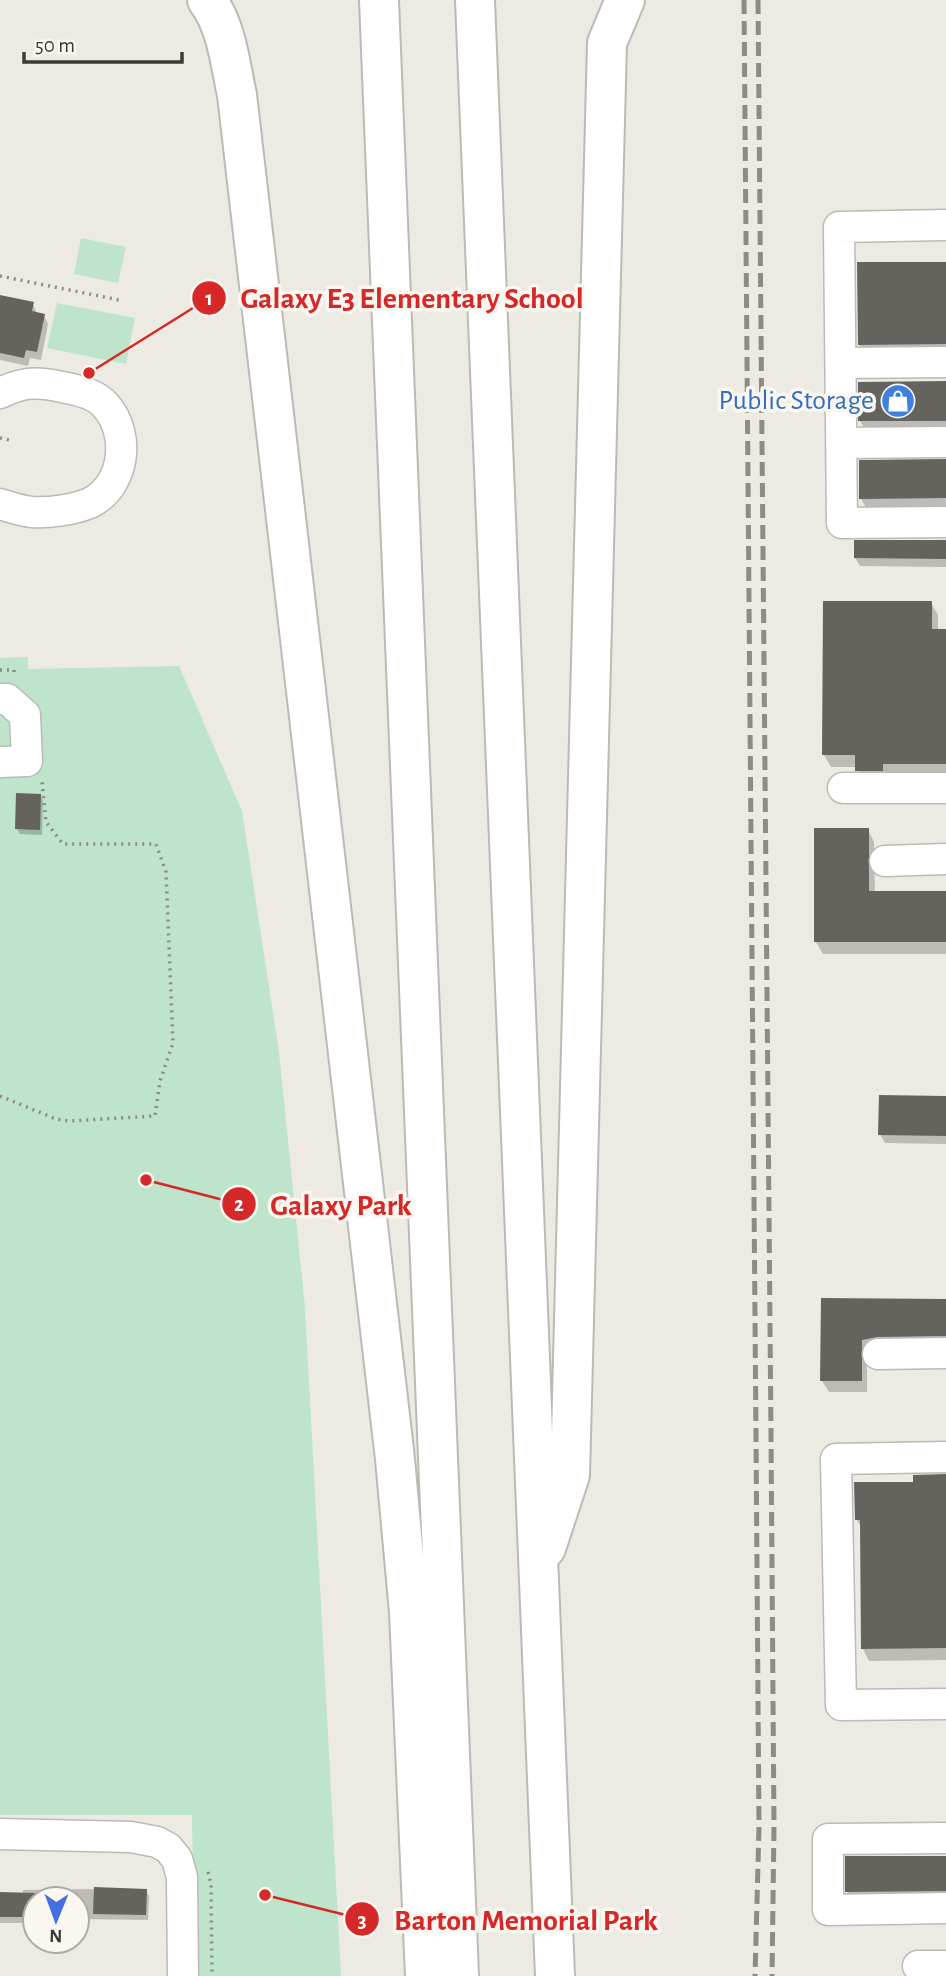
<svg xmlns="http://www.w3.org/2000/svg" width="946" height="1976" viewBox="0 0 946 1976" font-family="'Alegreya Sans',sans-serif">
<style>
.green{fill:#bee4cc}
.shadow{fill:#0003}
.building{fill:#65635d}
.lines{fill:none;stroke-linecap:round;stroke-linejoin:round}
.minor-casing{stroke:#bcbab3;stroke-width:33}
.highway-casing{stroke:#bcbab3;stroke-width:42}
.path{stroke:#8c8b87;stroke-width:3.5;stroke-dasharray:2 5;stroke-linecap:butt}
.minor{stroke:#fff;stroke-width:30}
.highway{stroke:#fff;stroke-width:38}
.rail{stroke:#8d8b87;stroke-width:5;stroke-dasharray:14 7;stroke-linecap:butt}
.labels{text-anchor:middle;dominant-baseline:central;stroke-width:7;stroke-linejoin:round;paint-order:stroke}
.shop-label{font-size:28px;fill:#366cbe;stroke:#f9f7f0;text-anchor:end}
.leader{fill:none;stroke:#d62828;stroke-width:2.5}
.callout-dot{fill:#d62828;stroke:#f9f7f0;stroke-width:2.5}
.mark-label{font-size:21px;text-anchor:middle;font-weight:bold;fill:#fff}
.callout-label{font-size:30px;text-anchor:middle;font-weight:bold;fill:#d62828;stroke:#f9f7f0;stroke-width:7;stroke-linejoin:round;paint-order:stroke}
</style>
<rect width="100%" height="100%" fill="#eceae3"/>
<path class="green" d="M81,238L126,247L118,283L74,274Z
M57,303L135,318L126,364L47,348Z
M28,657V669L179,666L242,811L279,1052L305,1308L341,1976H194L192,1815H0V658Z"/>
<path class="shadow" d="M946,263V356H866L859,344Z
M0,297L33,304L37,314L44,315L48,324L41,360L30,358L28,366L0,360Z
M946,383V432L867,433L860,421Z
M946,461V510L868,511L861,499Z
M946,540V567L860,566L855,558L856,542Z
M931,603L938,615V631H946V776L864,782L857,767H831L824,755Z
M40,795L43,801L42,835L20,834L17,829Z
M868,830L874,842L875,893H946V954H823L816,942Z
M946,1098V1144L885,1143L880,1134Z
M822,1300H946V1347L867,1351V1392H829L822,1381Z
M946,1476V1660L869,1661L863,1649L862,1528L856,1519L915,1484Z
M946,1857V1903H854L847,1892Z
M94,1889L146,1890L149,1896L148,1920L77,1919V1922V1899H35V1923H0V1894H23V1890Z"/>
<path class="building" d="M857,262H946V344L858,345Z
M0,295L34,302L32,311L45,314L37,352L26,350L24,358L0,353Z
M946,381V421H858V382Z
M946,459V498L859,499V460Z
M854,540H946V559L854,558Z
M823,601H932V629H946V764H883V771H855V755H822Z
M16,793L41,794L40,830L15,829Z
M814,828H869V891H946V942H814Z
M879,1095L946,1096V1136L878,1135Z
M821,1298L946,1299V1336L878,1337L862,1340V1381H820Z
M946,1474V1648L861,1649L860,1520H855L854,1482H913V1475Z
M845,1856H946V1891L845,1892Z
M94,1887L147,1889L146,1915L93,1914Z
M0,1892L35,1893V1917H0Z"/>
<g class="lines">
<g class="minor-casing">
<path id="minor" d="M946,225L839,227L842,523L946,522
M841,363L946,362
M0,393C23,382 37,381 62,387C77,390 95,393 106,406C131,435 125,485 90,503C73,510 49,513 32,512C21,511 10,507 0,504
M842,443L946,442
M0,699H7L25,715L27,761L0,762
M843,788H946
M885,861L946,859
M878,1354L946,1353
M946,1457L836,1459L841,1705L946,1704
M0,1834L131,1837L157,1842L168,1848L177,1859L182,1877L183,1976
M946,1838L828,1839V1910L946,1908
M918,1966H946"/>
</g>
<g class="highway-casing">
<path id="highway" d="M207,0C227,27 230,63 237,95L395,1459L409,1612L425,1976
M379,0L459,1976
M475,0L555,1976
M546,1548L570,1475L607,43L625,0"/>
</g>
<path class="path" d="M0,276L119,300
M0,438L10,440
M0,670H14V675
M0,1096L56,1119L69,1121L155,1116L160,1081L173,1043L166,872L156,844H63L46,822L42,781
M208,1872L211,1883L212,1976"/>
<use href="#minor" class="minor"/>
<use href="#highway" class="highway"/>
<path class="rail" d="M744,0L756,1436L759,1827L755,1976
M758,0L771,1435L774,1827L772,1976"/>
</g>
<defs>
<g id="shop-disc" transform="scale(1.75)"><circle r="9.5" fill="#3f7fe0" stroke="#f9f7f0"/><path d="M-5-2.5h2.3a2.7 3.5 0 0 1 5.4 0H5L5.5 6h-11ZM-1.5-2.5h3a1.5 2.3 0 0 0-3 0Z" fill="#fff"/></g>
</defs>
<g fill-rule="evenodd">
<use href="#shop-disc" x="898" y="401"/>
</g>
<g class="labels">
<g class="shop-label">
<text x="874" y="401">Public Storage</text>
</g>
</g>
<path class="leader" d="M89 373L209 298M146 1180L239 1204M265 1895L362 1919"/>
<g class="callout-dot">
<circle cx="89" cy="373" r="7"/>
<circle cx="146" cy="1180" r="7"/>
<circle cx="265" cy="1895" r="7"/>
<circle cx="209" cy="298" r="18"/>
<circle cx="239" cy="1204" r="18"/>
<circle cx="362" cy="1919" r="18"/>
</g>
<g class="mark-label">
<text x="209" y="305">1</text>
<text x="239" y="1211">2</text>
<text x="362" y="1927">3</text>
</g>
<g class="callout-label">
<text x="412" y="308">Galaxy E3 Elementary School</text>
<text x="341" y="1215">Galaxy Park</text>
<text x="526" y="1930">Barton Memorial Park</text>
</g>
<g transform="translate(56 1920) rotate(181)"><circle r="33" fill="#f9f7f0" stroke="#adaba6" stroke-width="2"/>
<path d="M0-5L12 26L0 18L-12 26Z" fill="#476ee1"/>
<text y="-10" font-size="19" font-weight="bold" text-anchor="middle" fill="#3b3a38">N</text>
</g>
<path d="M24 52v10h158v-10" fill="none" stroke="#3b3a38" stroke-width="3.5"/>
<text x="35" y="52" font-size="21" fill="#3b3a38" stroke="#f9f7f0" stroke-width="5" paint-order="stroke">50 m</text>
</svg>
